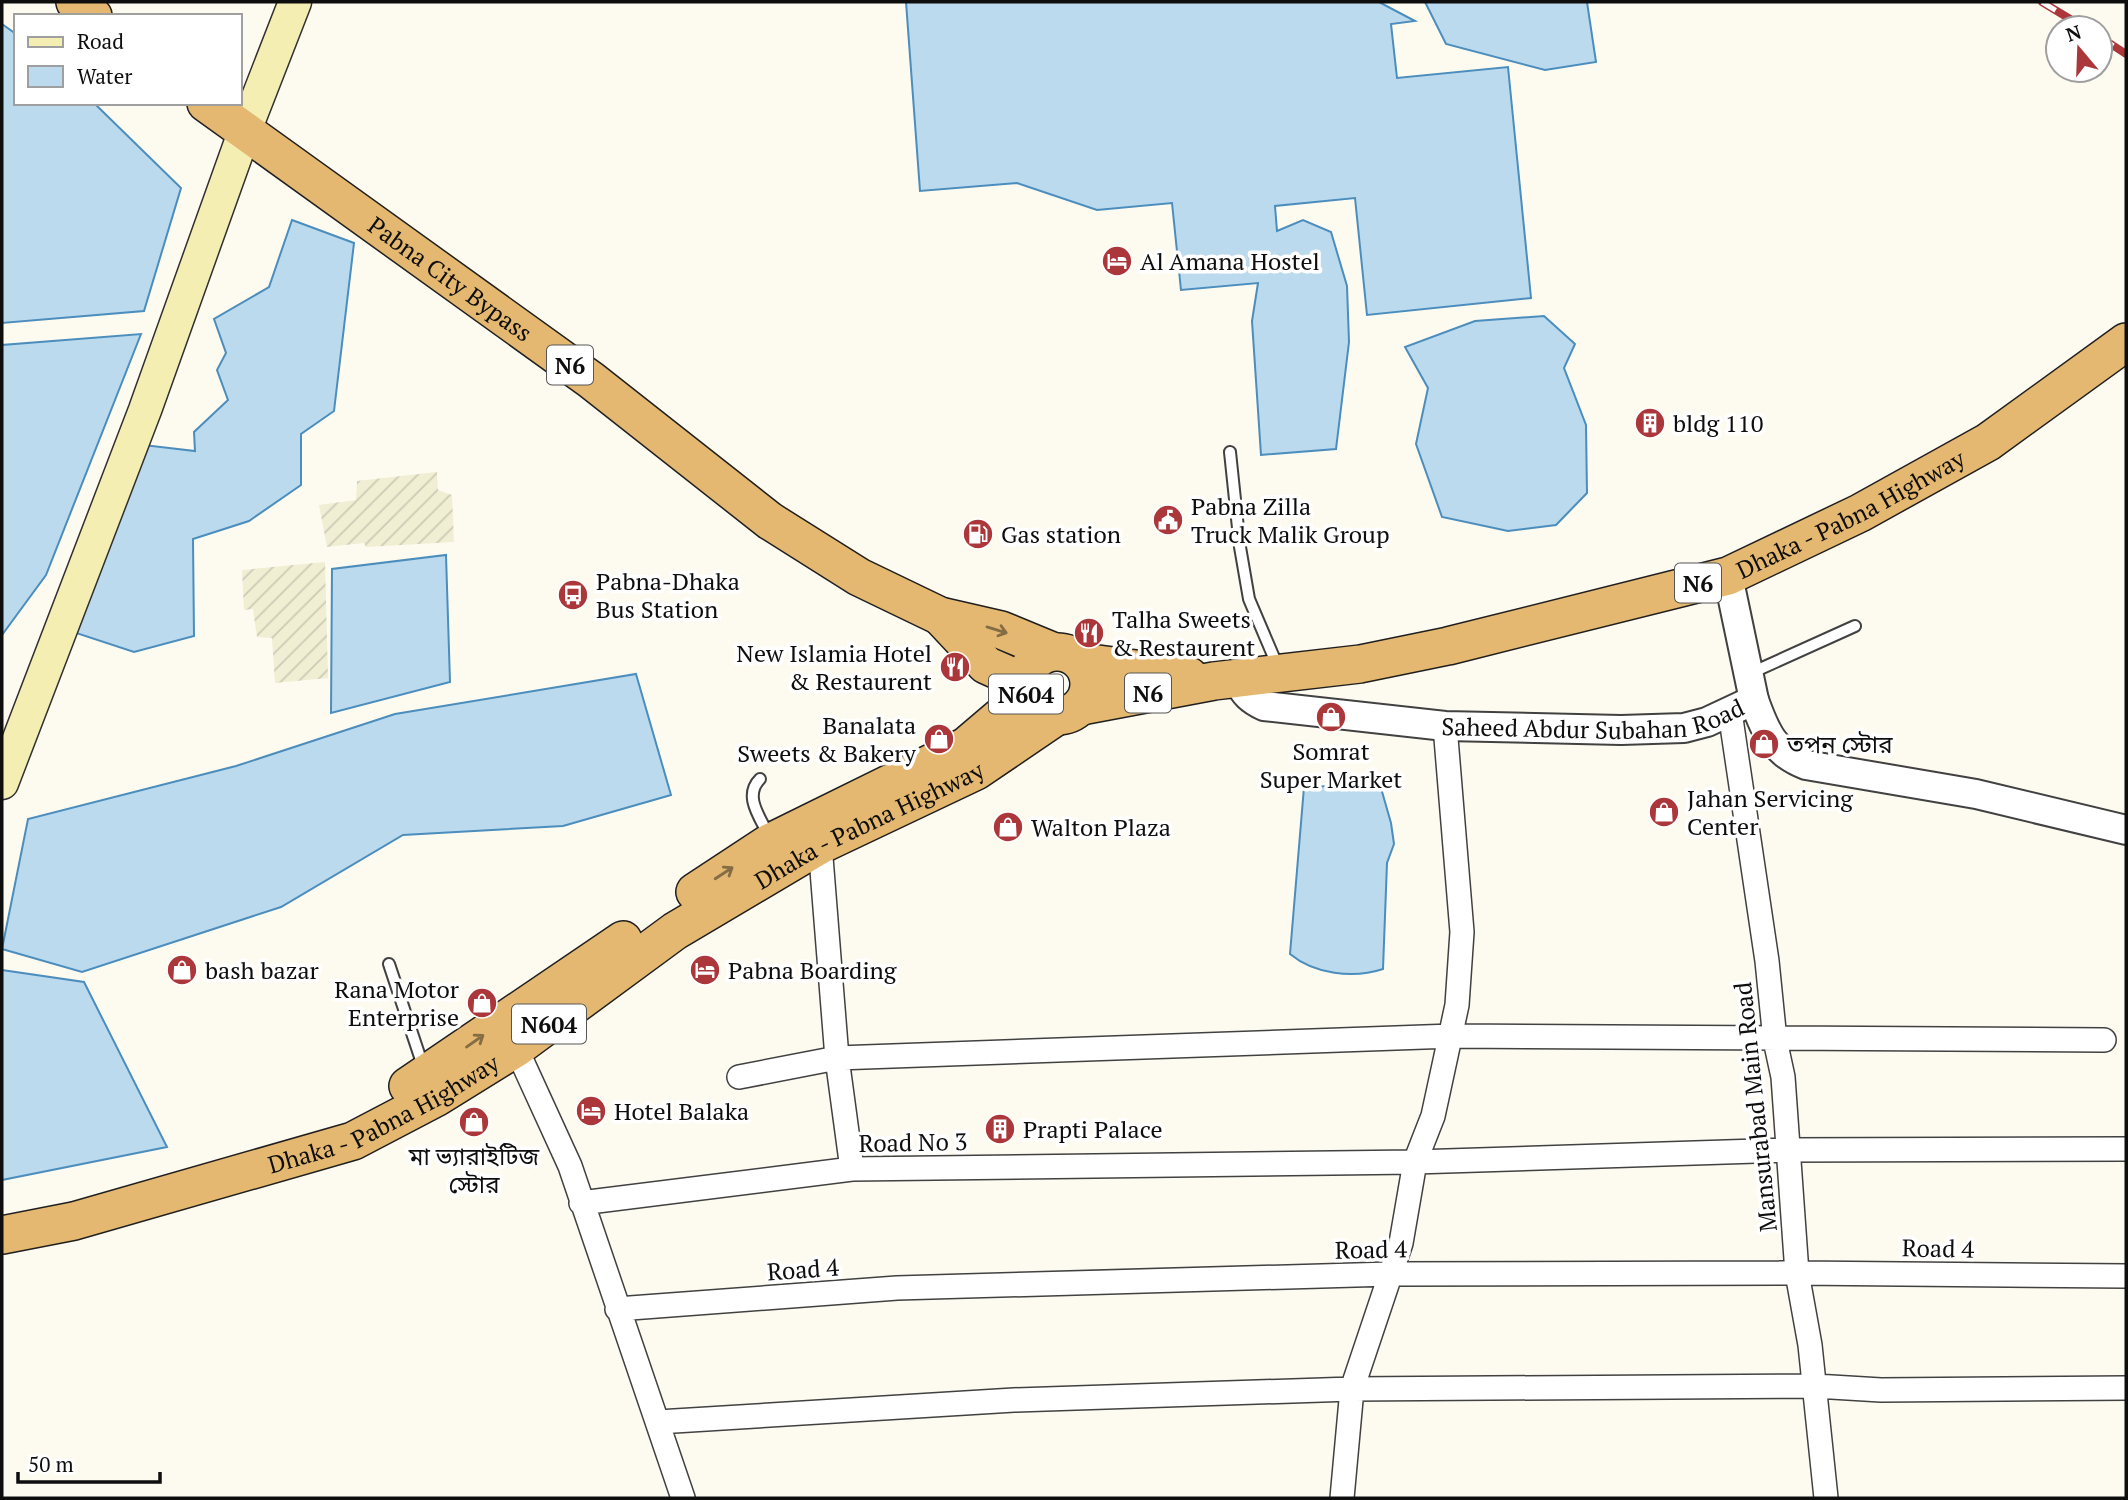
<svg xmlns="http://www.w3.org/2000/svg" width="2128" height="1500" viewBox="0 0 2128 1500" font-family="'PT Serif','Noto Sans Bengali',serif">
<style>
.farmland{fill:url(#farmland-furrows)}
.water{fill:#bbdaee;stroke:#4b8dbc;stroke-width:2}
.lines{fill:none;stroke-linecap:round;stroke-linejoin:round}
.service-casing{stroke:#414141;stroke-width:14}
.minor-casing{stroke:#414141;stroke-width:26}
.tertiary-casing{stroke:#414141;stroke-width:32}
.secondary-casing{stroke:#303030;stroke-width:35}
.trunk-casing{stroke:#1f1f1f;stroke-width:40}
.service{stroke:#fff;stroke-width:10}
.minor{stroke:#fff;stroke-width:23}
.tertiary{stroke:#fff;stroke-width:28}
.secondary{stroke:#f5eeb3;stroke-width:32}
.trunk{stroke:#e4b870;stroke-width:37}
.rail-casing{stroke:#ac373b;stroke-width:8}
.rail{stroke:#fff;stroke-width:5;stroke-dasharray:16;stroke-linecap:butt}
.oneway{stroke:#846c44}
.labels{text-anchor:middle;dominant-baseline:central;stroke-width:7;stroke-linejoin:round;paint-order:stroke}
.shield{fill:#fff;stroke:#565656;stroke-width:2}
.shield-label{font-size:23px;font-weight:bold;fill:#0e0e0e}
.poi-label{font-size:24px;fill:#0e0e0e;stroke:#fff;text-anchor:start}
.street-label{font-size:24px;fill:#0e0e0e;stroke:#fff}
</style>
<defs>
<pattern id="farmland-furrows" width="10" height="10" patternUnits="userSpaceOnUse" patternTransform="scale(1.75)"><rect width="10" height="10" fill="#f0eed3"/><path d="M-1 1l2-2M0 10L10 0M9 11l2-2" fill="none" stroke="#cdcbb4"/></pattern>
</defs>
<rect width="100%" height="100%" fill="#fdfbf0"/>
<path class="farmland" d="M437,472L438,490L452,495L454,542L366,547L364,543L327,547L319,505L356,500L357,481Z
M325,562L328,678L275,683L272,638L257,637L253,609L244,610L242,570Z"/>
<path class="water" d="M906,2H1379L1415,21L1391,24L1397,78L1508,67L1531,298L1367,315L1355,198L1275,206L1277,231L1303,220L1331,232L1347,286L1349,342L1336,449L1261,455L1252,321L1258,283L1181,290L1172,203L1097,210L1017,183L920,191Z
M1425,2H1587L1596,62L1545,70L1446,44Z
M2,24L16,34V103H94L181,188L144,311L2,323Z
M292,220L354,243L334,411L301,434V485L249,521L193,539L194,636L134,652L73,632L144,445L195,451L194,432L228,400L217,370L226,353L214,319L269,287Z
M1544,316L1575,344L1564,368L1586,425L1587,493L1556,525L1508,531L1442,517L1416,444L1428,388L1405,347L1475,321Z
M141,334L46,575L2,635V345Z
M446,555L450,682L331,713L332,569Z
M636,674L671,795L563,826L403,835L281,907L82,972L2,949L28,819L236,766L395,714Z
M1367,785L1381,788L1391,823L1394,844L1387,863L1383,969C1353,979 1314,974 1290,954L1304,787Z
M2,970L84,982L167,1147L2,1180Z"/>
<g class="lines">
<g class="service-casing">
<path id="service" d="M1230,452L1240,547L1249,599L1278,667
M1751,673L1855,626
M760,779C743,796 760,817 769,836
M389,964L424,1069"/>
</g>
<g class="minor-casing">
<path id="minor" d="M1730,712L1767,961L1775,1040L1783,1077L1797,1273L1810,1345L1826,1498
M820,845L837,1058L852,1169
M516,1048L570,1166L683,1498
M739,1077L837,1058L1452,1036L2104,1040
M581,1203L852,1169L1415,1162L1787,1150L2126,1149
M617,1309L897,1288L1390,1274L1797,1273L2126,1276
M658,1422L1014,1400L1352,1389L1815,1386L1881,1390L2126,1388
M1342,1498L1352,1389L1401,1243L1415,1162L1433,1116L1457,1005L1462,932L1445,726"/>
</g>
<g class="tertiary-casing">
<g id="tertiary">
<path d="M1728,576L1754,700"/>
<path id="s1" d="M1238,680C1244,694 1251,700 1264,706L1445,726L1621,730L1684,728L1707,722L1754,700C1765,731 1774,753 1806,765L1976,794L2126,830"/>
</g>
</g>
<g class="secondary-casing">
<path id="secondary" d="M2,783L145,410L244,133L295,2"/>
</g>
<g class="trunk-casing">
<g id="trunk">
<path d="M75,2L93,16"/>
<path id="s2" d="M206,103L591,380L770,521L859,577L940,616L1001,630L1052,651"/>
<path d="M940,616L986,665L1026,683"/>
<circle cx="1057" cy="684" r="32"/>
<path d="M1083,662L1189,676"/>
<path id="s3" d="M1081,706L1214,681L1360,664L1448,646L1728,576L1860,513L1988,442L2126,342"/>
<path d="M695,892L771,842L966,746L1026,695"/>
<path d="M408,1086L623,940"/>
<path id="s4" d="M2,1235L74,1221L353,1141L437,1097L516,1048L675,931L820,845L976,771L1054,718"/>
</g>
</g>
<use href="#service" class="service"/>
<use href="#minor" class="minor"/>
<use href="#tertiary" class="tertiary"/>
<use href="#secondary" class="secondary"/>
<use href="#trunk" class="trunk"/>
<g class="rail-casing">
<path id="rail" d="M2042,2L2085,28
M2100,37L2126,54"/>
</g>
<use href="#rail" class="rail"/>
</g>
<defs><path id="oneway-shaft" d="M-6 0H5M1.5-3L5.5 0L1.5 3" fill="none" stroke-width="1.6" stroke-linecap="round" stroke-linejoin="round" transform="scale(1.75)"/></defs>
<g class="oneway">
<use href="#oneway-shaft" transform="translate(997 630) rotate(17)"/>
<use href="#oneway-shaft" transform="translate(724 873) rotate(-33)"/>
<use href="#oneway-shaft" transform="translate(475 1041) rotate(-35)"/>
</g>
<defs>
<g id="hotel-disc" transform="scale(1.575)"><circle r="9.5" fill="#ac373b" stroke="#fff"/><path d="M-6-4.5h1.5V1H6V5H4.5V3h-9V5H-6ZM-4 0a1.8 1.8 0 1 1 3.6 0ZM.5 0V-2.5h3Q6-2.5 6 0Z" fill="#fff"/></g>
<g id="building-disc" transform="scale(1.575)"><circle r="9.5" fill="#ac373b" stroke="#fff"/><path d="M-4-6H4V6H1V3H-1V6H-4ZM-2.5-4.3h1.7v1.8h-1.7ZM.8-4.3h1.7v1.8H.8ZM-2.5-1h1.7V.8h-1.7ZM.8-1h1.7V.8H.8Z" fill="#fff"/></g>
<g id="civic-disc" transform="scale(1.575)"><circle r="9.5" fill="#ac373b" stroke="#fff"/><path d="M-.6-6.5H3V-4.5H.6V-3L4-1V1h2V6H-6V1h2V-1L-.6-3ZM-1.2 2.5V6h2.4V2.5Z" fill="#fff"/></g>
<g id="fuel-disc" transform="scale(1.575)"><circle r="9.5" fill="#ac373b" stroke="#fff"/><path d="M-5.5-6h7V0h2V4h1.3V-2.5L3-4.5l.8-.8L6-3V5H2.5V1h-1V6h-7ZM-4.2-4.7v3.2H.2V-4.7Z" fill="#fff"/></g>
<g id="bus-disc" transform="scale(1.575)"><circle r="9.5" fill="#ac373b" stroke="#fff"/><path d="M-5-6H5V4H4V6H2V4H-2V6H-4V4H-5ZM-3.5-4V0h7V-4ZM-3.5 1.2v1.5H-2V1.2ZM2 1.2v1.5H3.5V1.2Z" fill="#fff"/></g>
<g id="restaurant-disc" transform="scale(1.575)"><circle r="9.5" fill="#ac373b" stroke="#fff"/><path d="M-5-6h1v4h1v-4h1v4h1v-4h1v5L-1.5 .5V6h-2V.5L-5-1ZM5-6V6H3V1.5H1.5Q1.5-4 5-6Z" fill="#fff"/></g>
<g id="shop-disc" transform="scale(1.575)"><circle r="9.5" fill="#ac373b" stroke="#fff"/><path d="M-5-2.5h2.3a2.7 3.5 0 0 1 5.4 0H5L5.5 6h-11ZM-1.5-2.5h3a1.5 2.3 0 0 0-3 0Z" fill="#fff"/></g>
</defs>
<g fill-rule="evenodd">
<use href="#hotel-disc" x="1117" y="261"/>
<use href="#building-disc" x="1650" y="423"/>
<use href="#civic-disc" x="1168" y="520"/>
<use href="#fuel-disc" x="978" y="534"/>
<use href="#bus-disc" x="573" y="595"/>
<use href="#restaurant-disc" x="1089" y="633"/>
<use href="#restaurant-disc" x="955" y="667"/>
<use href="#shop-disc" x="1331" y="717"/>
<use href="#shop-disc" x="939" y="739"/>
<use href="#shop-disc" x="1764" y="744"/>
<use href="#shop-disc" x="1664" y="812"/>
<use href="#shop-disc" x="1008" y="827"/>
<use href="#shop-disc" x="182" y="970"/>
<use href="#hotel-disc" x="705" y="970"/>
<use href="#shop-disc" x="482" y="1003"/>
<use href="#hotel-disc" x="591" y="1111"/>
<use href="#shop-disc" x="474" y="1122"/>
<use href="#building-disc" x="1000" y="1129"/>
</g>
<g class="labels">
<g class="shield">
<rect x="547" y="345.5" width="46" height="39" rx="5"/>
<rect x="1675" y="563.5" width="46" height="39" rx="5"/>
<rect x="1125" y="673.5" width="46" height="39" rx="5"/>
<rect x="989" y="674.5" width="74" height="39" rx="5"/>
<rect x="512" y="1004.5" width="74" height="39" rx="5"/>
</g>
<g class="shield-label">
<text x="570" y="365">N6</text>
<text x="1698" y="583">N6</text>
<text x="1148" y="693">N6</text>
<text x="1026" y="694">N604</text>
<text x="549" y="1024">N604</text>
</g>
<g class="poi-label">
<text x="1140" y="261">Al Amana Hostel</text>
<text x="1673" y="423">bldg 110</text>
<text x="1191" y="506">Pabna Zilla<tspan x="1191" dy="28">Truck Malik Group</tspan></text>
<text x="1001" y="534">Gas station</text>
<text x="596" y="581">Pabna-Dhaka<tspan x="596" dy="28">Bus Station</tspan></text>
<text x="1112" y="619">Talha Sweets<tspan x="1112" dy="28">&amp; Restaurent</tspan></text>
<text x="932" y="653" text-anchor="end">New Islamia Hotel<tspan x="932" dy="28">&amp; Restaurent</tspan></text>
<text x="916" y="725" text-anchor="end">Banalata<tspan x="916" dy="28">Sweets &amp; Bakery</tspan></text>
<text x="1787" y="744">তপন স্টোর</text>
<text x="1331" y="751" text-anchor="middle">Somrat<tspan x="1331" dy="28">Super Market</tspan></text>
<text x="1687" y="798">Jahan Servicing<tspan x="1687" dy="28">Center</tspan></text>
<text x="1031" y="827">Walton Plaza</text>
<text x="205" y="970">bash bazar</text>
<text x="728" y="970">Pabna Boarding</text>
<text x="459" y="989" text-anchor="end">Rana Motor<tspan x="459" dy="28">Enterprise</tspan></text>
<text x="614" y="1111">Hotel Balaka</text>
<text x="1023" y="1129">Prapti Palace</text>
<text x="474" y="1156" text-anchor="middle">মা ভ‍্যারাইটিজ<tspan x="474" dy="28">স্টোর</tspan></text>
</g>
<g class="street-label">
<text stroke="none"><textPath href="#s2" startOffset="301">Pabna City Bypass</textPath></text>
<text stroke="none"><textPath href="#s3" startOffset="798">Dhaka - Pabna Highway</textPath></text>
<text stroke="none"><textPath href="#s1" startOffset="369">Saheed Abdur Subahan Road</textPath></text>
<text stroke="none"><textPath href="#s4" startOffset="970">Dhaka - Pabna Highway</textPath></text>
<text transform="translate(1755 1107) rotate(-96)">Mansurabad Main Road</text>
<text stroke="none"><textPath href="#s4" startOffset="402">Dhaka - Pabna Highway</textPath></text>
<text transform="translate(913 1142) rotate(-1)">Road No 3</text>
<text transform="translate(1938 1248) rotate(1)">Road 4</text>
<text transform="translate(1371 1249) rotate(-1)">Road 4</text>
<text transform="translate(803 1269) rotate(-4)">Road 4</text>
</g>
</g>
<rect width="2128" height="1500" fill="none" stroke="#0e0e0e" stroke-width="7"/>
<rect x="14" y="14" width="228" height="91" fill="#ffffff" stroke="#9f9f9f" stroke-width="2"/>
<rect x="28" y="37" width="35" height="10" fill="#f5eeb3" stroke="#9f9f9f" stroke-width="2"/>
<text x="77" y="49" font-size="21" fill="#0e0e0e">Road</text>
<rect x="28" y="66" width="35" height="21" fill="#bbdaee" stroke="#9f9f9f" stroke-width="2"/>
<text x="77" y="84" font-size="21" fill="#0e0e0e">Water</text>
<g transform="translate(2079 49) rotate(341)"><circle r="33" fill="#ffffff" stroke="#9f9f9f" stroke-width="2"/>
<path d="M0-5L12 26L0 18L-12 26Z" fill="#ac373b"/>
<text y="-10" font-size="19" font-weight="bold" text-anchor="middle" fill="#0e0e0e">N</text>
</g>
<path d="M18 1472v10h142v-10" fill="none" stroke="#0e0e0e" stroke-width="3.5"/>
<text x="28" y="1472" font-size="21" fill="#0e0e0e" stroke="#ffffff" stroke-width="5" paint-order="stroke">50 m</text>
</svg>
